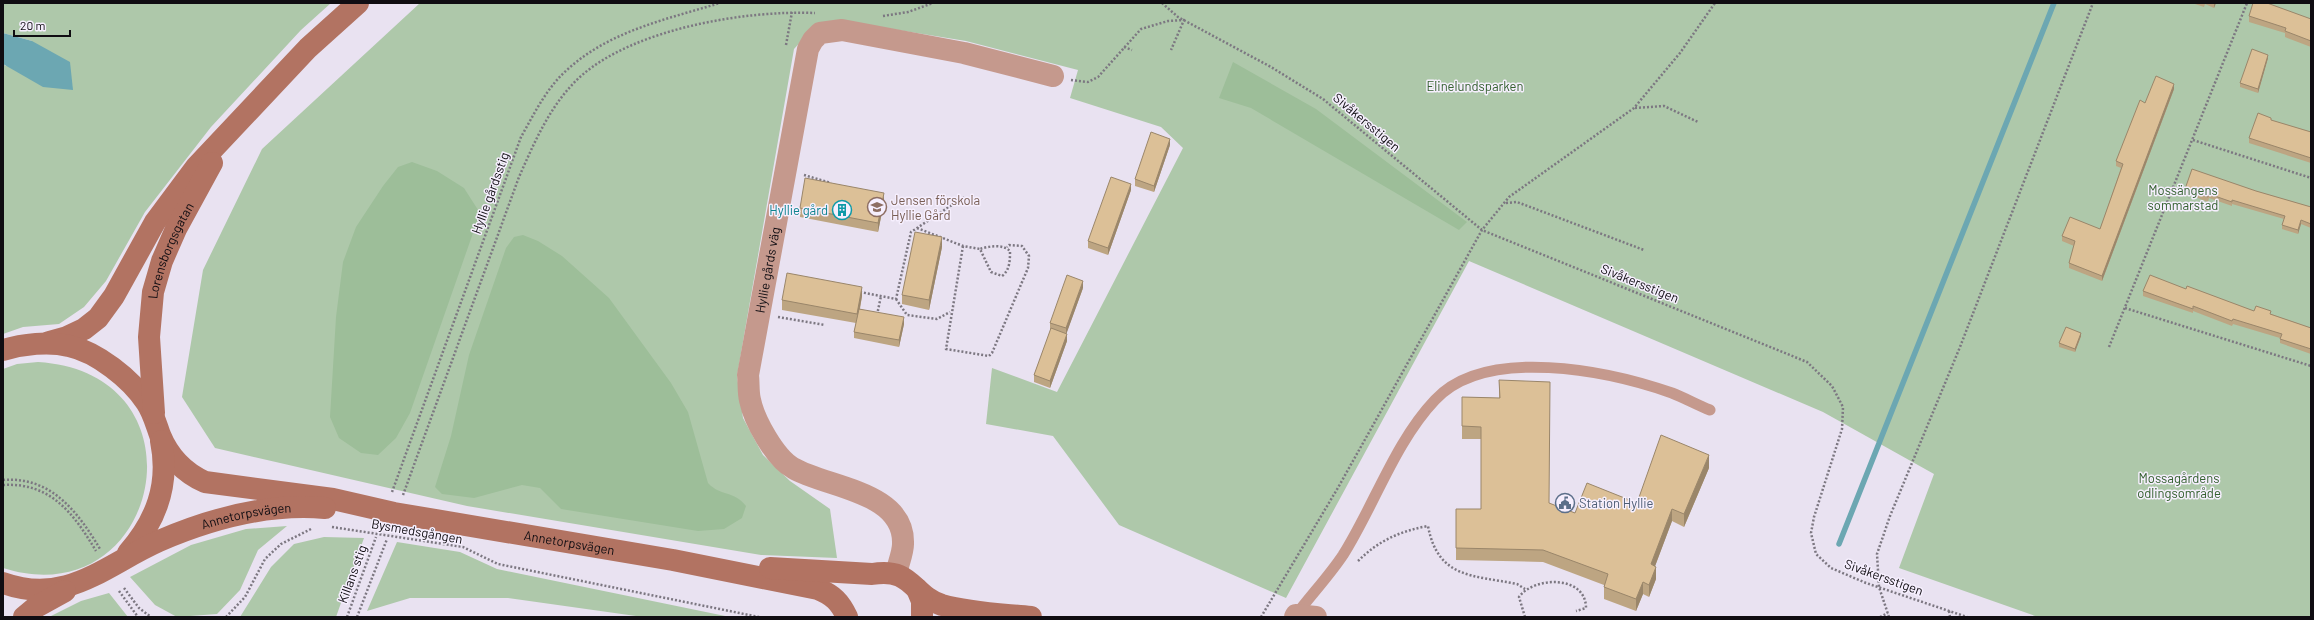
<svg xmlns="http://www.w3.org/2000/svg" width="2314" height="620" viewBox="0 0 2314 620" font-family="Barlow,sans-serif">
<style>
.green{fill:#aec8aa}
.forest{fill:#9dbe99}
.water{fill:#6ca7b2}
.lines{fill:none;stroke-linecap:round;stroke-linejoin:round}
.stream{stroke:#6ca7b2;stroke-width:5.5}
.path{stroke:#7c7781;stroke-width:2.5;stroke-dasharray:2 2;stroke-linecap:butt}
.lane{stroke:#c5998d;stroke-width:11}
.street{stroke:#c5998d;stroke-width:22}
.secondary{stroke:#b27362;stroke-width:22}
.wall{fill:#bda582}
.shaded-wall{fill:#9a866a}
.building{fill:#dcc097;stroke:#9a866a}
.labels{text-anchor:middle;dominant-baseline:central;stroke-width:3;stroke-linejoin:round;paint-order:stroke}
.park-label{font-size:13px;fill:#33602e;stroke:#f6effe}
.street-label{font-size:13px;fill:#100d12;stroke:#f6effe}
.education-label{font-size:13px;fill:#785e54;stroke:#f6effe;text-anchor:start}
.culture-label{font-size:13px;fill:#0d838f;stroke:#f6effe;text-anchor:end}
.service-label{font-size:13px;fill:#4e5e75;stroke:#f6effe;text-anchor:start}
</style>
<rect width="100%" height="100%" fill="#e9e2f1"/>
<path class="green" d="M3,3H331L301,30L211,127L145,212L106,281L84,307L59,324L23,327L3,334V64L6,66L32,41L3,33Z
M420,3H2311V617H2038L1899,568L1934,474L1823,412L1469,261L1286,598L1119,525L1053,436L986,424L992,368L1057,392L1183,148L1161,127L1070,98L1078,70L966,41L836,20L815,26L794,49L737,376L743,418L763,455L790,481L830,509L837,558L761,555L467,506L215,448L182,397L203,270L262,149Z
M38,362C212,373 161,618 3,568V369L17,364Z
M287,526L258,550L240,590L217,614L177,617L155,605L130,577L191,545L246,529Z
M324,537L364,538L336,617H240L271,567L294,544Z
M397,542L460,552L497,569L730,617H643L508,598H410L367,611Z
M109,593L128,617H49L81,601Z"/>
<path class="forest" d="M1233,62L1316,109L1467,222L1459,230L1251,108L1219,98Z
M412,162L437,171L464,188L480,213L410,413L396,438L378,455L361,453L339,438L330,417L336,317L343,262L356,227L383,186L398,167Z
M523,235L538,241L562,256L609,298L671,383L688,412L708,483C721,497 734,490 746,506L742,518L724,529L698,531L561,509L540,488L522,485L474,498L442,494L435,487L451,436L469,355L506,248L514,237Z"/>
<path class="water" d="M3,33L32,41L70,62L73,90L43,87L3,64Z"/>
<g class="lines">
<path class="stream" d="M1839,544L2054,3"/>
<path class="path" d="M1162,3L1178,17L1271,67L1323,99L1482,230L1807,362L1832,386L1843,407L1842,429L1814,517L1811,533L1816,554L1831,568L1866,583L1967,617
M883,16L908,12L933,3
M786,45L792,12
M1124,47L1132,50
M1071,80L1088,82L1098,77L1141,29L1168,21L1184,20L1171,50
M1635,108L1664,106L1698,122
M2193,140L2311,178
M804,175L831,183
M1506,203L1517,202L1644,250
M917,228L963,246L980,249L991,272L1002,276C1010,270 1010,260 1010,251C1003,244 989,246 980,249
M963,246L946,349L989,356L992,353L1028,268L1029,256L1022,246L1009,245L1007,247
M860,292L896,299L911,232L964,197
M896,299L907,315L937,319L950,312
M2125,308L2311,366
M877,315L881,296
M778,317L825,325
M2109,347L2247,3
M3,480C51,476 78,512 100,549
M3,485C51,482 74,514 96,551
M392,492L521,137C534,114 547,87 568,69C610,31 667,19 720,3
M403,495L519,177C535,141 551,103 581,76C634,29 745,10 815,13
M332,527L463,547L498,564L759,617
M1358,561C1378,541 1400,531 1428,526C1438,579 1473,575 1517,584L1525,589
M124,588L139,608L151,617
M119,591L138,617
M1949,611L1950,617
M226,617L245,597L265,559L281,544L311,529
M347,617L376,537
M357,617L387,539
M1261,617L1339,486L1482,230L1509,197L1634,108L1680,53L1715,3
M1525,617L1519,597C1534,576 1586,575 1586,608L1576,611
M1880,617L1888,613
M1889,617L1879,587L1877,554L1890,516L1960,347L2093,3"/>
<path class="lane" d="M1296,615C1311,595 1329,576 1343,555C1374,506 1395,442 1435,400C1486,345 1609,371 1672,393C1685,398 1697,405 1710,410"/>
<g class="street">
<path id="s1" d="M896,574C898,564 903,553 903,544C905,491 827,488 793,468C775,458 754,420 750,400C748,392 749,383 748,375L808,49L813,40L820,33L842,30L964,53L1053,76"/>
<path d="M1295,617L1296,615L1316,617"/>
</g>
<g class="secondary">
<path d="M49,342L67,337L84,329L98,318L114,296L155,222L196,167L308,48L358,3"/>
<path id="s2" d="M3,350C23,344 49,341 69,346C97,352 131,379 146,402C153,412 156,424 160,435C169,457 185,473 205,482L333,499L394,513L673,560L818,589C833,595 840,602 847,617"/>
<path id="s3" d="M154,413L149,337L153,292L162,261L176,229L212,163"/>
<path d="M128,553C156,521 170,485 161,441"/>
<path d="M770,568L872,574C913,567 911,595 942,605C970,613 1002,614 1031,617"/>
<path id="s4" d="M3,583C67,606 105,565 159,541C210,519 268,503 325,508"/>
<path d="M917,589L922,601V617"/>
<path d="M24,617L36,607L65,591"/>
</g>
</g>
<path class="wall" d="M2192,3H2216L2214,8L2205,4L2204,7Z
M2249,16L2311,19V47L2285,37V33L2249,22Z
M2268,58L2258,93L2240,87V83Z
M2174,89L2102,281L2069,268V263L2074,246L2062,241V236L2100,229L2121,168L2116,166V161L2145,103Z
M2271,120L2311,132V163L2249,143V138Z
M1170,145L1154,192L1135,186V179Z
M2185,189L2256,191L2311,207V228L2301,224L2298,234L2282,229V225L2284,219L2232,204V206L2209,198L2208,202L2185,193Z
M1131,190L1108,255L1088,248V241Z
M884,202L878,232L800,217V208Z
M942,247L929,310L902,304V295Z
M1083,288L1066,334L1067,341L1050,388L1034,382V375L1051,330L1050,329V323Z
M2186,289L2254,311L2271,314L2311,328V354L2280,343V338L2233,324L2232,326L2193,311V313L2143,296V291Z
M862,296L860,309L904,324L899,347L854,338V332L856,323L782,310V300Z
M2081,336L2075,352L2059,347V343Z
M1499,380L1549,503L1575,513L1637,503L1709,468L1684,527L1672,521L1655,566L1656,579L1649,597L1643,594L1636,611L1604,599V585L1543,562L1456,560V509H1481V439H1462V397L1499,398Z"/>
<path class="shaded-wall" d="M2214,3H2216L2214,8Z
M2268,55V58L2258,93V89Z
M2174,84V89L2102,281V276Z
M1170,139V145L1154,192V186Z
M1131,184V190L1108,255V248Z
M884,193V202L878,232V223Z
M2301,220V224L2298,234V230Z
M942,237V247L929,310V300Z
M1083,281V288L1066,335V328Z
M862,287V296L857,323V314Z
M904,317V324L899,347V340Z
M2081,333V336L2075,352V349Z
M1067,334V341L1050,388V381Z
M1709,455V468L1684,527V514Z
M1672,509V521L1651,577V564Z
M1656,567V579L1649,597V585Z
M1643,582V594L1636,611V599Z"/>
<path class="building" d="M2253,3H2267L2311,19V41L2285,31L2286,28L2249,16Z
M2252,49L2268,55L2258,89L2240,83Z
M2156,76L2174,84L2102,276L2069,263L2075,241L2062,236L2070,217L2100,229L2123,164L2116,161L2140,100L2145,103Z
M2258,113L2271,118V120L2311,132V158L2249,138Z
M1151,132L1170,139L1154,186L1135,179Z
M2192,169L2256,191L2311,207V224L2301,220L2298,230L2282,225L2285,216L2232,200V202L2209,194L2208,197L2185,189Z
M1111,177L1131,184L1108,248L1088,241Z
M805,178L884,193L878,223L800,208Z
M915,232L942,237L929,300L902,295Z
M787,273L862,287L857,314L782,300Z
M1067,275L1083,281L1066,328L1050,323Z
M2150,275L2186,289L2187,286L2254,311L2256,306L2271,311L2270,314L2311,328V349L2280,339L2282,334L2233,319L2232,321L2193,306V309L2143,291Z
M859,309L904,317L899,340L854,332Z
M2066,327L2081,333L2075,349L2059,343Z
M1051,328L1067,334L1050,381L1034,375Z
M1499,380L1550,382L1549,503L1575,513L1587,483L1637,503L1661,435L1709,455L1684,514L1672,509L1651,564L1656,567L1649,585L1643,582L1636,599L1604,587L1608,574L1543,550L1456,548V509H1481V427L1462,426V397L1500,398Z"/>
<defs>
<g id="school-ring" transform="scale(1)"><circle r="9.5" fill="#f6effe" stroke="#8d6e63" stroke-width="1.5"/><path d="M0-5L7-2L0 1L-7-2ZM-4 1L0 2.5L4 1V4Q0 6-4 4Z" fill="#8d6e63"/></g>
<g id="building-ring" transform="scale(1)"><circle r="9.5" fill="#f6effe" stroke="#0f9aa8" stroke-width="1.5"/><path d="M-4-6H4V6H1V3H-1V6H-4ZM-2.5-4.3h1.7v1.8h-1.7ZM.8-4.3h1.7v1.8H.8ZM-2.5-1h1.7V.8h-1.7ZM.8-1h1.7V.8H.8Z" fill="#0f9aa8"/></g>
<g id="civic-ring" transform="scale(1)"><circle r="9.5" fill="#f6effe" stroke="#5c6f8a" stroke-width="1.5"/><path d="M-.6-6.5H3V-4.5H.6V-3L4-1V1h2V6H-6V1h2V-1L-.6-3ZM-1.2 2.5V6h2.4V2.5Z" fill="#5c6f8a"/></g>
</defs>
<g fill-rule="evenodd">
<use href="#school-ring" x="877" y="207"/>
<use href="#building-ring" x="842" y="210"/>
<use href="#civic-ring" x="1565" y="503"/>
</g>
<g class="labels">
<g class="park-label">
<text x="1475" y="86">Elinelundsparken</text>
<text x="2183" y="190">Mossängens<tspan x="2183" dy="15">sommarstad</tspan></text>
<text x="2179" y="478">Mossagårdens<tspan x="2179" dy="15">odlingsområde</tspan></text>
</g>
<g class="street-label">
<text transform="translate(1367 122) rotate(40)">Sivåkersstigen</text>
<text transform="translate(490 193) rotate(-70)">Hyllie gårdsstig</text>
<text stroke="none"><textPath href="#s3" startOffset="166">Lorensborgsgatan</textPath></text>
<text stroke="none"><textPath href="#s1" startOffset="388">Hyllie gårds väg</textPath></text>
<text transform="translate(1640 283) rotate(22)">Sivåkersstigen</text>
<text stroke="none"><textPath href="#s4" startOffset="259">Annetorpsvägen</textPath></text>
<text transform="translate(417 531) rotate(10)">Bysmedsgången</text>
<text stroke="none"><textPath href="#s2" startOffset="636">Annetorpsvägen</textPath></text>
<text transform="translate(352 574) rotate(-70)">Killans stig</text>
<text transform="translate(1884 577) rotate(20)">Sivåkersstigen</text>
</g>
<g class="education-label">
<text x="891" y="200">Jensen förskola<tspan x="891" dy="15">Hyllie Gård</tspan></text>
</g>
<g class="culture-label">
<text x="828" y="210">Hyllie gård</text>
</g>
<g class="service-label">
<text x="1579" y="503">Station Hyllie</text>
</g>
</g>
<rect width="2314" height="620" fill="none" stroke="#100d12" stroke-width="8"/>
<path d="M14 30v6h56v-6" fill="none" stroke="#100d12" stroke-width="2"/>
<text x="20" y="30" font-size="12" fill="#100d12" stroke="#f6effe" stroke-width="3" paint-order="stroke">20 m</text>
</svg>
